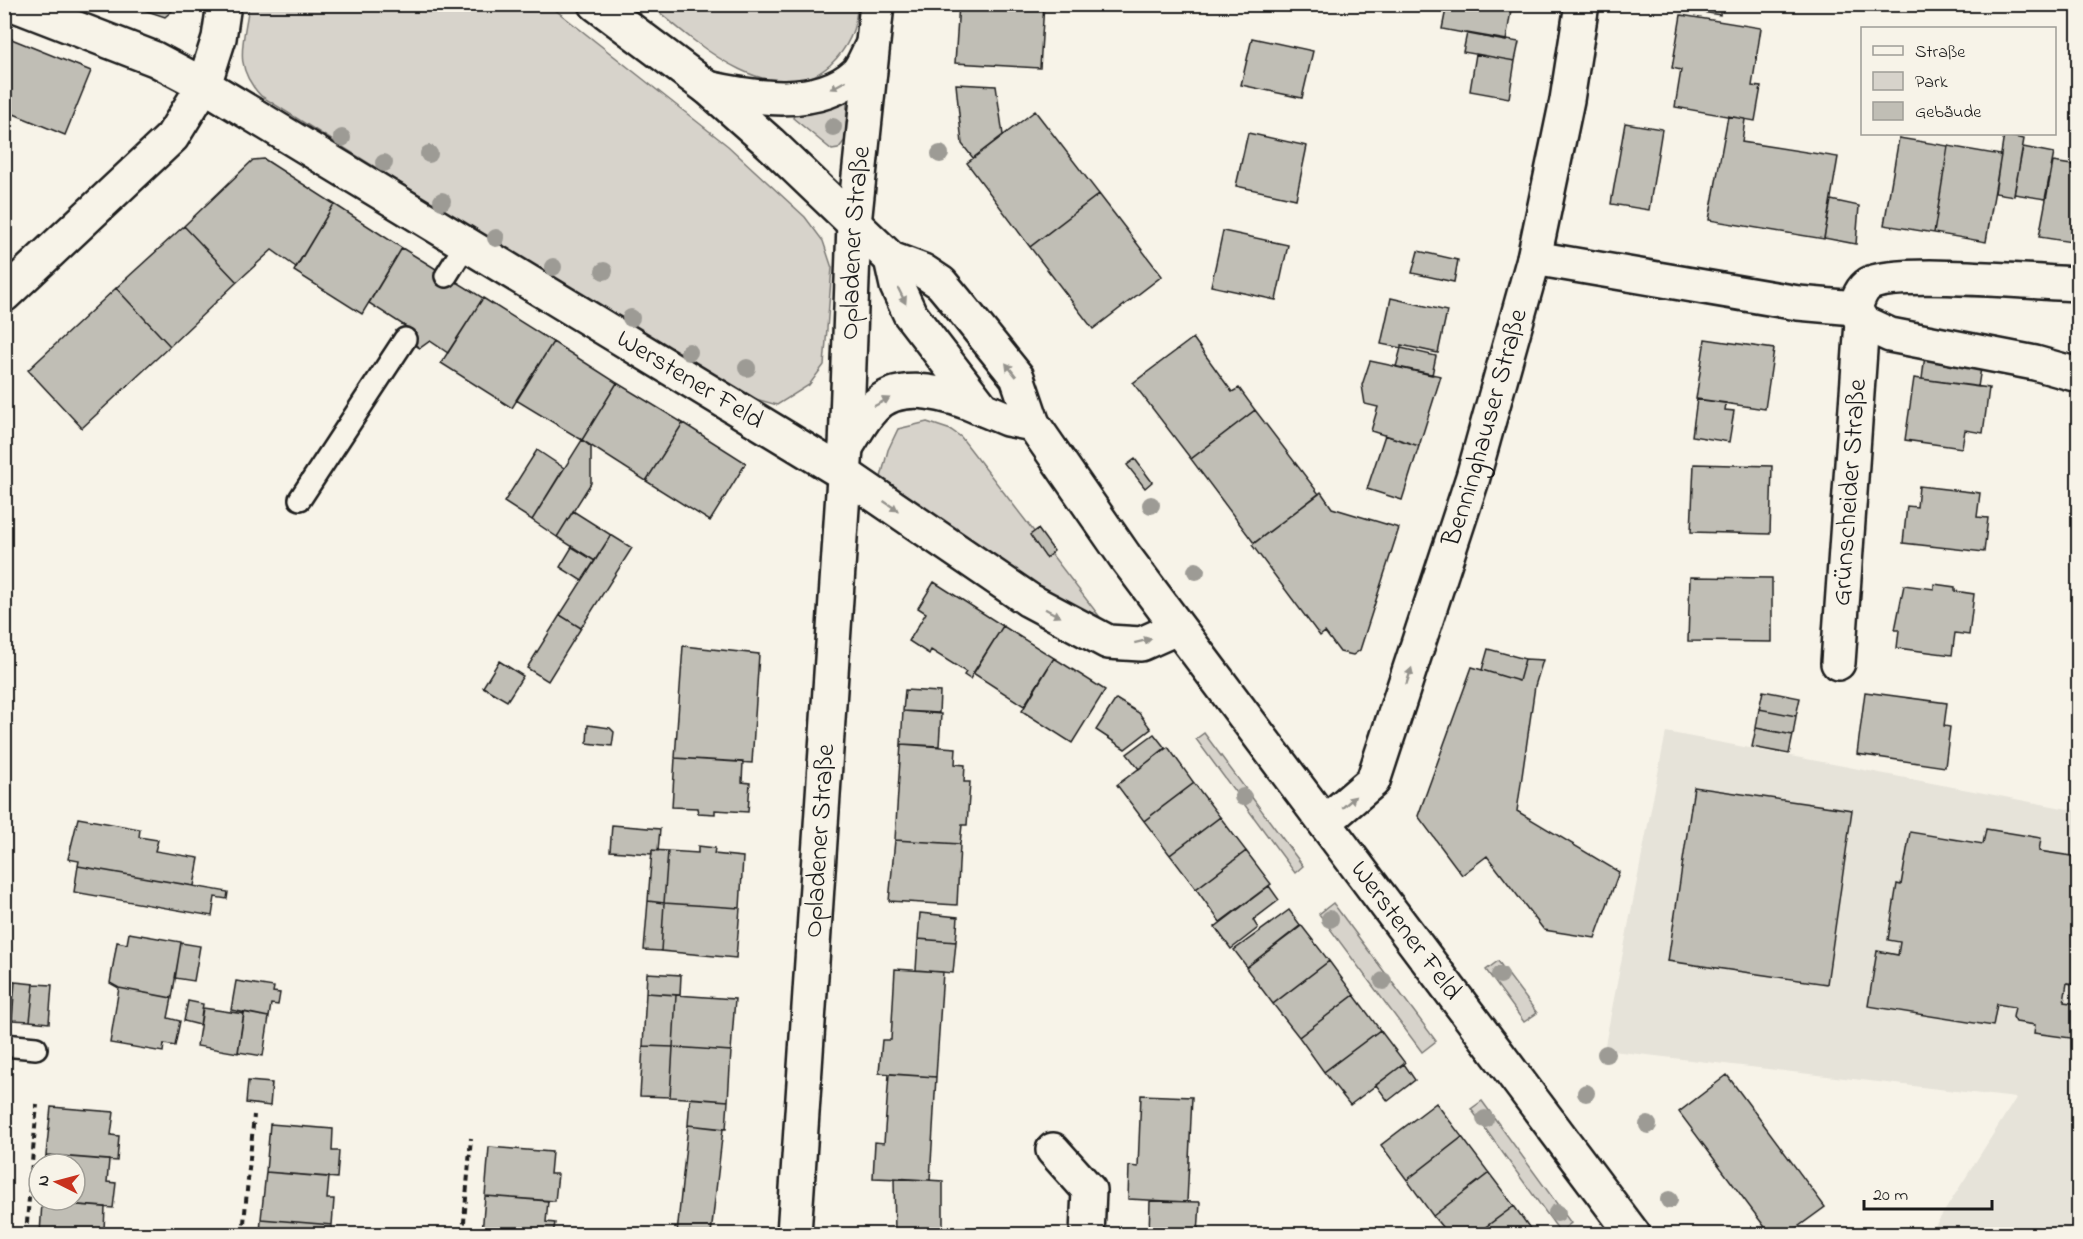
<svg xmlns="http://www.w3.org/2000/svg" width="2083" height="1239" viewBox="0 0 2083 1239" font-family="'Indie Flower',sans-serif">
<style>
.built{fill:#e6e3d9}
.green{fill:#d7d3cb;stroke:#7a7874;stroke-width:1.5}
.building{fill:#c0beb5;stroke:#1c1c1c;stroke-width:1.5}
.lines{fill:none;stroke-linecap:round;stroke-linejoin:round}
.lane-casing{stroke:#1c1c1c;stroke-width:26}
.street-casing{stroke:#1c1c1c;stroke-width:38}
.secondary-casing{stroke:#1c1c1c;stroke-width:38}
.path{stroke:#1c1c1c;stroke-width:4;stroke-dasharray:6 4.5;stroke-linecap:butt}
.lane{stroke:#f7f3e8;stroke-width:21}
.street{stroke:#f7f3e8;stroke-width:33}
.secondary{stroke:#f7f3e8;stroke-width:33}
.tree{fill:#9d9b95}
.oneway{fill:#94928c}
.labels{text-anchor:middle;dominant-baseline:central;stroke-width:5;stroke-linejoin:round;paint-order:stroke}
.street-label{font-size:27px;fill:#1c1c1c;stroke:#f7f3e8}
</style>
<rect width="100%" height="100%" fill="#f7f3e8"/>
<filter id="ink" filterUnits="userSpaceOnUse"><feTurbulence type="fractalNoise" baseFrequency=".0167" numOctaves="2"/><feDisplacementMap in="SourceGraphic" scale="12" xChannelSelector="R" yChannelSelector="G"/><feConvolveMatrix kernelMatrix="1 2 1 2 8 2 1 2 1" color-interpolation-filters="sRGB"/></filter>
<g filter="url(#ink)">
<path class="built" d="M1666,732L2078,811V1234H1930L2016,1098L1604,1050Z"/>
<path class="green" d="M249,5H549L728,146L805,217L823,241L832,268L824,365L809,385L777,405L752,398L685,361L261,96C232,65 244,43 249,5Z
M651,5H857C857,28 847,49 830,65C774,115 693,41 651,5Z
M847,99L846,139L838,149L832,150L793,118L794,115L825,111Z
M927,422L951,430L961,437L1100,617L1097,624L878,489L888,450L898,429Z
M1204,733L1303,866L1295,873L1196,739Z
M1333,903L1436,1041L1422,1052L1319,914Z
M1498,961L1537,1013L1524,1022L1486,970Z
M1482,1101L1571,1223L1560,1232L1471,1109Z"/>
<path class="building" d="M126,4H180L165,17Z
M959,4H1044L1040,68L955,63Z
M1447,4H1512L1506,41L1442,29Z
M1683,4H1721L1720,15L1682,9Z
M1681,15L1761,28L1752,86L1761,87L1755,121L1675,107L1681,70L1672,68Z
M1467,33L1519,42L1515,61L1463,52Z
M4,36L91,71L65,135L4,110Z
M1252,38L1313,51L1302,98L1241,85Z
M1476,54L1515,61L1509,98L1470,91Z
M956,84L996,86L1003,135L973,158L962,144Z
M1035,111L1099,194L1030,247L967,163Z
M1728,116L1745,119L1742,142L1838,157L1824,239L1709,220Z
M1625,123L1662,129L1649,210L1611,204Z
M1248,133L1307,146L1296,199L1236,186Z
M2004,135L2024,139L2014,196L1995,193Z
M1899,138L1948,146L1934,233L1884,225Z
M1948,146L2001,155L1986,242L1934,233Z
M2023,147L2054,153L2045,199L2014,194Z
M264,159L334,204L296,267L272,250L237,282L184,226L253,160Z
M2053,162L2078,166V243L2039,237Z
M1099,194L1162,276L1093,329L1030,247Z
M1831,200L1859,206L1856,244L1824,238Z
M334,204L402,248L362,314L294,271Z
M184,226L237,282L170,346L116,288Z
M1223,231L1288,245L1276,300L1211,286Z
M402,248L483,298L448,353L430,341L420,348L405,339L402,337L408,328L369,303Z
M1418,251L1458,260L1454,282L1412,273Z
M116,288L170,346L82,428L28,370Z
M483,298L553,342L512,408L441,363Z
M1391,298L1447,311L1438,353L1401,345V348L1381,344Z
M1193,338L1232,392L1239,388L1255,410L1191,459L1133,383Z
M1705,339L1774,349L1765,409L1696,399Z
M553,342L617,383L582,440L516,400Z
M1401,348L1436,356L1432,375L1396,367Z
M1925,355L1981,368L1978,387L1922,379Z
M1370,361L1441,376L1419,446L1371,431L1378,407L1365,404L1362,385Z
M1914,378L1989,388L1983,433L1965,430L1962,448L1905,440Z
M617,383L683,423L646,481L582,440Z
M1697,399L1726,403L1725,410L1734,411L1729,442L1692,436Z
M1255,410L1319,494L1254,543L1191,459Z
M683,423L746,463L710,521L646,481Z
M1385,435L1419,446L1402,500L1367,489Z
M582,440L591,447V483L557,537L532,520Z
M537,450L564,468L532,520L504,502Z
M1135,459L1152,482L1145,488L1127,465Z
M1694,464L1772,466L1770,534L1691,532Z
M1919,486L1980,493L1977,517L1988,518L1984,552L1903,543L1907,506L1917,507Z
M1321,492L1332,508L1399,528L1360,650L1353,655L1340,652L1325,632L1320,636L1252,545Z
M573,511L611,535L595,561L557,537Z
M1038,529L1054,551L1046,558L1030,535Z
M611,535L632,548L581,628L560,615Z
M572,547L595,561L582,581L560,567Z
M1690,577L1772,578V642L1688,641Z
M934,582L1003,626L970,679L964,675L966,672L931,650L929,654L909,641L926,613L918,608Z
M1934,584L1955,587V591L1974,594L1969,635L1955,633L1952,655L1897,648L1899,630H1895L1904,585L1934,589Z
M560,615L581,628L548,681L527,668Z
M1003,626L1054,658L1024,706L973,673Z
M683,646L759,654L752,763L675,758Z
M1488,649L1525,659L1519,681L1482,670Z
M1054,658L1105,690L1072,743L1022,711Z
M1525,659L1543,660L1535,686L1517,811L1619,872L1595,938L1544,930L1487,856L1462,875L1418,816L1472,667L1519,681Z
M499,661L523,676L507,701L483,687Z
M905,690L940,692L939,713L903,711Z
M1763,691L1800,698L1796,716L1759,709Z
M1865,692L1947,703L1944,726L1950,727L1945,767L1857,754Z
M1116,699L1139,713L1151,729L1125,749L1096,730Z
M1759,709L1796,716L1793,735L1756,728Z
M903,711L941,714L939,746L901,744Z
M588,725L610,728L614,732L612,746L587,743Z
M1756,728L1793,735L1789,754L1752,747Z
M1154,734L1165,748L1139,769L1127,754Z
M901,744L956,748L955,764L965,765L964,782H970L967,825H962L960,844L895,840Z
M1168,747L1194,783L1144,821L1117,785Z
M675,758L743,762L742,782L750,783L748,812L715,810V814L698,813L697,808L672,807Z
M1194,783L1220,817L1170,855L1144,821Z
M1694,787L1852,810L1827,984L1668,961Z
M1220,817L1246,851L1196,889L1170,855Z
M78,818L140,829L139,837L158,840L155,851L199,858L194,886L78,866L79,861L68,859Z
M612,825L660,829L658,851L652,850V854L610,851Z
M1986,829L2041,838L2039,851L2078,857V985L2067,983L2064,1002L2078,1004V1039L2034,1033L2035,1025L2016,1022L2013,1017L2015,1007L1997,1004L1993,1026L1868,1006L1877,951L1898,955L1900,942L1888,940L1897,884L1901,885L1910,832L1983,844Z
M895,840L960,844L957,905L889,901Z
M698,846L715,848L714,854L743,857L740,908L664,903L668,851L698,853Z
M652,850L668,851L664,903L648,901Z
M1246,851L1271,884L1220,922L1196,889Z
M78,866L228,892L227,899L215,897L212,916L74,892Z
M1269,886L1279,900L1253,920L1258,928L1231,949L1215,927Z
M648,901L664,903L661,951L644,950Z
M664,903L740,908L736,958L661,951Z
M1289,910L1301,926L1247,967L1234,950Z
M920,913L958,917L956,942L918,939Z
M1301,925L1329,961L1273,1004L1246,968Z
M129,933L181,942L172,998L119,988L110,983L117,942L127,944Z
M918,939L956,942L953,973L916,970Z
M181,943L200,946L194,981L175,978Z
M1329,961L1354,995L1299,1037L1273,1004Z
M895,969L943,972L936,1077L879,1073L882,1040H891Z
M647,973L681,975L680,995L646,993Z
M4,981L15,982L12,1020L4,1019Z
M236,981L274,987L273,992L280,993L278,1005L271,1004L269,1017L231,1010Z
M15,982L34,984L30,1021L12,1020Z
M34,984L52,985L49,1023L30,1021Z
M119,988L172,998L168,1018L180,1021L175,1046L164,1044L163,1052L110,1043Z
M646,993L676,995L673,1047L643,1046Z
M676,995L735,999L731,1051L673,1047Z
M1354,995L1380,1030L1324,1072L1299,1037Z
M188,1001L203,1004L200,1025L184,1021Z
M203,1008L244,1014L238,1053L197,1046Z
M244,1012L269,1017L263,1056L238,1052Z
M1380,1030L1405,1063L1350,1105L1324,1072Z
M643,1046L673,1047L670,1097L640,1096Z
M673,1047L731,1051L728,1101L670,1097Z
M1404,1064L1415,1080L1388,1101L1376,1085Z
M889,1074L936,1077L930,1180L873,1178L875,1142L884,1143Z
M1727,1075L1825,1207L1788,1234H1770L1679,1112Z
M248,1081L272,1083L270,1106L246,1103Z
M1141,1095L1192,1097L1187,1202L1128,1199L1129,1166L1138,1167Z
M690,1098L728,1101L726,1129L688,1125Z
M1436,1103L1462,1137L1407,1180L1381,1145Z
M51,1107L114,1112L111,1135L119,1136L117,1161L46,1155Z
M270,1124L333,1129L332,1151H339L337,1178L266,1172Z
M688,1125L723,1129L711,1234H677Z
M1462,1137L1489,1173L1433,1216L1407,1180Z
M489,1147L552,1152L550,1174H558L555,1201L485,1196Z
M46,1155L109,1160L107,1182L116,1183L113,1208L42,1202L75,1200V1164H45Z
M266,1172L329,1177L327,1199H334L332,1225L261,1219Z
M1489,1173L1514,1206L1476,1234H1448L1433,1216Z
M894,1178L943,1181V1234H895Z
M485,1196L548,1201L546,1222L555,1223L553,1234H482Z
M1150,1201L1200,1202L1198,1234H1149Z
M42,1202L105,1207L104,1230L111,1231V1234H40Z
M1514,1206L1534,1234H1476Z
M261,1219L332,1225L331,1234H260Z"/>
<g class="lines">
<g class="lane-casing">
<path id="lane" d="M446,276L466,244
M300,499L405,339
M4,1045L36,1048"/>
</g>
<g class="street-casing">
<g id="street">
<path id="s1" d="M13,4L155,59L204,85L843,473L1029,600L1108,642L1141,644L1177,628"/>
<path d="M708,88C753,98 818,109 856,74C863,67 867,54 872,46"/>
<path d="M1534,258L1798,303L1855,308"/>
<path d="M2078,284C2039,283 1896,269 1869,284C1861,289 1858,299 1855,308L1862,322L1890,335L2035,363L2078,375"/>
<path d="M4,295L172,137L204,85L219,38L224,4"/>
<path d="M846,447C855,434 862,419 873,408C900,378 953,395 983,409"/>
<path id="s2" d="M1838,663L1862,322"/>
<path id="s3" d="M1325,822L1373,781L1473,477L1534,258L1567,100L1582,4"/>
<path d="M1053,1150L1089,1190L1087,1234"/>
<path id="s4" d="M794,1234L846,447L854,224L877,4"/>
</g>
</g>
<g class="secondary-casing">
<g id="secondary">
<path id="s5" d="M596,4L708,88L770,143L891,259L923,271L941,283L956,301L1017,377L1033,424L1126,558L1633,1234"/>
<path d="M891,259L897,286L910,314L983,409L1007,419L1033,424"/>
</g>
</g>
<path class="path" d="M26,1234L37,1104
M243,1234L254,1115
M463,1234L471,1138"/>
<use href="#lane" class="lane"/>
<use href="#street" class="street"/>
<use href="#secondary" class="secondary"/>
</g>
<g class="tree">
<circle cx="833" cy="127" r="9"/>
<circle cx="342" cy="138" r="9"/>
<circle cx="429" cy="154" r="9"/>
<circle cx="940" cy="154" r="9"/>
<circle cx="384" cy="163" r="9"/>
<circle cx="442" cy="201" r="9"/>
<circle cx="496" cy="238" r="9"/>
<circle cx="553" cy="267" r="9"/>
<circle cx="604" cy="271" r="9"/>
<circle cx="631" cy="318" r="9"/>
<circle cx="689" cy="352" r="9"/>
<circle cx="747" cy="368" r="9"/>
<circle cx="1151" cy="505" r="9"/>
<circle cx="1196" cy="571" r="9"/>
<circle cx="1243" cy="797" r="9"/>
<circle cx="1330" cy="919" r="9"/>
<circle cx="1500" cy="975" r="9"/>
<circle cx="1383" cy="981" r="9"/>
<circle cx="1606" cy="1054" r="9"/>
<circle cx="1586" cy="1093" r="9"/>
<circle cx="1485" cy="1119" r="9"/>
<circle cx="1648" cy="1125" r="9"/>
<circle cx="1669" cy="1200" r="9"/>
<circle cx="1557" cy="1213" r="9"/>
</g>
<defs><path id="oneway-solid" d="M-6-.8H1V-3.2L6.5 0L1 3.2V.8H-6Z" transform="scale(1.5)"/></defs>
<g class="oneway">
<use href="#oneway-solid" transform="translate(838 85) rotate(152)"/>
<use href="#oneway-solid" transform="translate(902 296) rotate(64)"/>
<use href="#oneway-solid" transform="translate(1011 370) rotate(-128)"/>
<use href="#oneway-solid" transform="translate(882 402) rotate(-28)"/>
<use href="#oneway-solid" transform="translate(891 506) rotate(34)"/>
<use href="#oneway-solid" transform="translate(1053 613) rotate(28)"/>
<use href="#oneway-solid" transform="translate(1143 641) rotate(-14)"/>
<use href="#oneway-solid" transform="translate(1409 676) rotate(-72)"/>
<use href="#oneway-solid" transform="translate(1349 802) rotate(-41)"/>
</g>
</g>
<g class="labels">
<g class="street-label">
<text stroke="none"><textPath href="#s4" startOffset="993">Opladener Straße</textPath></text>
<text stroke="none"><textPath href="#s1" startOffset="776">Werstener Feld</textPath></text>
<text stroke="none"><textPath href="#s3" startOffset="434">Benninghauser Straße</textPath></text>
<text stroke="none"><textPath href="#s2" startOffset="171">Grünscheider Straße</textPath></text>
<text stroke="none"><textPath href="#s4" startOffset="394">Opladener Straße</textPath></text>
<text stroke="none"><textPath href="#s5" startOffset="1246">Werstener Feld</textPath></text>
</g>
</g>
<rect width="2083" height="1239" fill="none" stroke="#f7f3e8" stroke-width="24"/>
<rect x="12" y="12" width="2059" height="1215" fill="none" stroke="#1c1c1c" stroke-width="2" filter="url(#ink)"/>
<rect x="1861" y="27" width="195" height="108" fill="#f7f3e8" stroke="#9f9d96" stroke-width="1.5"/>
<rect x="1873" y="46" width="30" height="9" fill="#f7f3e8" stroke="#9f9d96" stroke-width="1.5"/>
<text x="1915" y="57" font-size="18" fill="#1c1c1c">Straße</text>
<rect x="1873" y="72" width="30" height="18" fill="#d7d3cb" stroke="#9f9d96" stroke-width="1.5"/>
<text x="1915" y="87" font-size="18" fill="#1c1c1c">Park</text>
<rect x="1873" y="102" width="30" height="18" fill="#c0beb5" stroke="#9f9d96" stroke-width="1.5"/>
<text x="1915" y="117" font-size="18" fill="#1c1c1c">Gebäude</text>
<g transform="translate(57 1182) rotate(276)"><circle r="28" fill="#f7f3e8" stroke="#9f9d96" stroke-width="1.5"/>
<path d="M0-4.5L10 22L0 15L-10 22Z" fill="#c8321e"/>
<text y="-9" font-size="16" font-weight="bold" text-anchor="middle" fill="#1c1c1c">N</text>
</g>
<path d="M1864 1200v9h128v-9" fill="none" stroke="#1c1c1c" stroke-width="3"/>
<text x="1873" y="1200" font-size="18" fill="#1c1c1c" stroke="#f7f3e8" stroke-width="4.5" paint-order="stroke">20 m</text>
</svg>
